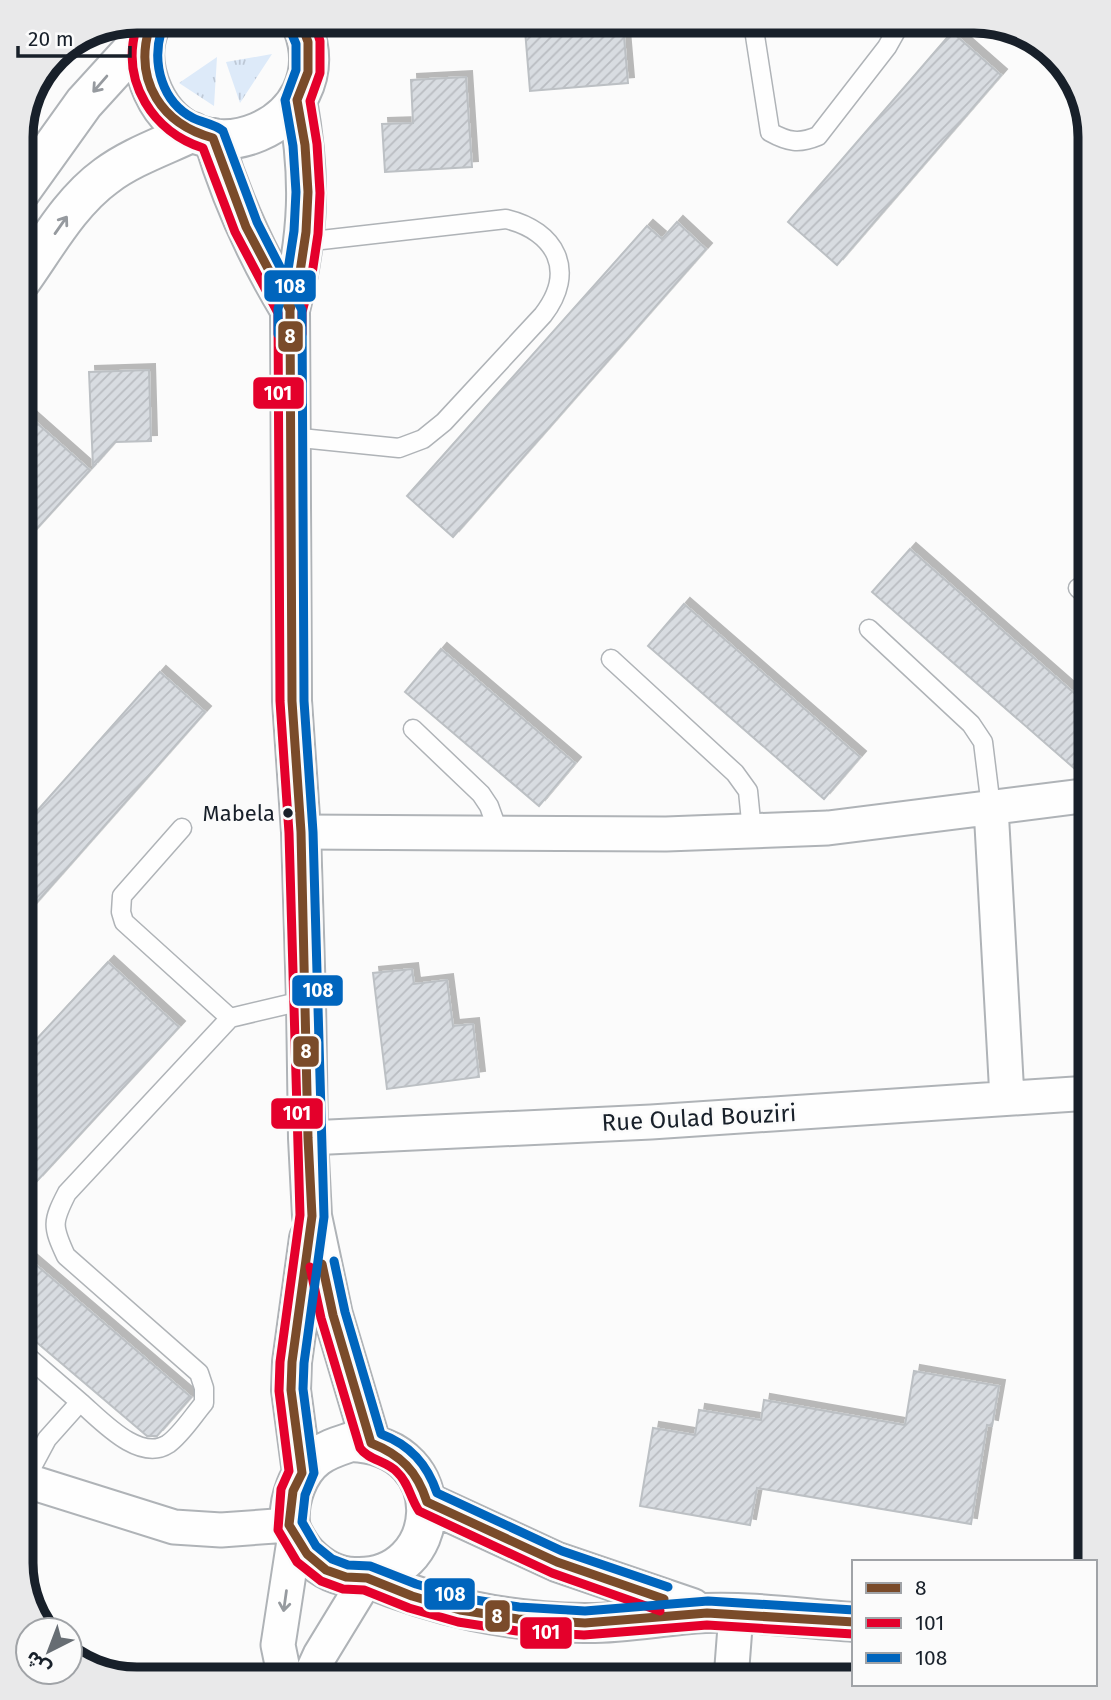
<svg xmlns="http://www.w3.org/2000/svg" width="1111" height="1700" viewBox="0 0 1111 1700" font-family="'Fira Sans','Noto Sans Arabic',sans-serif">
<style>
.grass{fill:url(#grass-tufts)}
.building{fill:url(#building-hatch);stroke:#bcc0c4;stroke-width:2;filter:url(#shadow)}
.lines{fill:none;stroke-linecap:round;stroke-linejoin:round}
.lane-casing{stroke:#afb3b7;stroke-width:21}
.street-casing{stroke:#afb3b7;stroke-width:37}
.secondary-casing{stroke:#afb3b7;stroke-width:42}
.lane{stroke:#fefefe;stroke-width:18}
.street{stroke:#fefefe;stroke-width:33}
.secondary{stroke:#fefefe;stroke-width:38}
.bus-1-casing{stroke:#fbfbfb;stroke-width:14}
.bus-2-casing{stroke:#fbfbfb;stroke-width:14}
.bus-3-casing{stroke:#fbfbfb;stroke-width:14}
.bus-1{stroke:#7a4b2a;stroke-width:9}
.bus-2{stroke:#e4002b;stroke-width:9}
.bus-3{stroke:#0065bd;stroke-width:9}
.oneway{stroke:#969a9f}
.bus-dot{fill:#18202a;stroke:#fbfbfb;stroke-width:2.5}
.labels{text-anchor:middle;dominant-baseline:central;stroke-width:5;stroke-linejoin:round;paint-order:stroke}
.bus-label{font-size:22px;fill:#18202a;stroke:#fbfbfb;text-anchor:end}
.street-label{font-size:24px;fill:#18202a;stroke:#fbfbfb}
.rim{fill:none;stroke:#18202a;stroke-width:9}
.line-badge{stroke:#fbfbfb;stroke-width:2.5}
.badge-label{font-size:19px;text-anchor:middle;font-weight:bold;fill:#fff}
</style>
<defs>
<pattern id="grass-tufts" width="24" height="20" patternUnits="userSpaceOnUse" patternTransform="scale(1.75)"><rect width="24" height="20" fill="#ddeaf9"/><path d="M3 7l-1-3M5 7V3M7 7l1-3M15 17l-1-3M17 17v-4M19 17l1-3" fill="none" stroke="#bdc8d6"/></pattern>
<pattern id="building-hatch" width="6" height="6" patternUnits="userSpaceOnUse" patternTransform="scale(1.75)"><rect width="6" height="6" fill="#d8dce1"/><path d="M-1 1l2-2M0 6l6-6M5 7l2-2" fill="none" stroke="#b9bcc1"/></pattern>
<filter id="shadow"><feDropShadow dx="6" dy="-6" stdDeviation="0" flood-color="#0004"/></filter>
</defs>
<rect width="100%" height="100%" fill="#fbfbfb"/>
<path class="grass" d="M272,54L240,103L226,62Z
M217,57L214,106L179,83Z"/>
<path class="building" d="M580,25H623L628,83L530,91L525,30Z
M952,32L1001,75L837,265L788,222Z
M466,77L472,167L385,172L382,124L413,123L411,80Z
M677,222L706,249L453,537L407,496L647,226L662,239Z
M149,370L151,441L115,442L93,467L89,372Z
M21,409L90,470L21,546Z
M910,549L1090,707V776H1083L872,592Z
M684,604L860,757L824,799L648,646Z
M441,649L575,763L539,806L405,692Z
M160,672L205,712L21,920V829Z
M108,962L179,1027L37,1181L21,1166V1056Z
M412,969L414,984L447,980L453,1026L473,1024L479,1077L387,1089L373,973Z
M21,1252L191,1397L157,1436H147L21,1329Z
M914,1371L999,1386L992,1426L987,1425L971,1524L757,1488L750,1525L640,1506L653,1428L695,1435L699,1410L761,1420L764,1400L905,1425Z"/>
<g class="lines">
<g class="lane-casing">
<path id="lane" d="M753,23L770,132C788,142 799,144 818,136L887,47L901,22
M291,437L399,448L423,439L444,422L543,315C577,271 556,231 506,219L304,242
M1078,588L1090,599
M869,629L971,724L983,742L991,807
M611,659L735,773L748,791L752,831
M413,729L481,794L489,806L498,831
M182,828L122,896L121,912L124,922L230,1018
M21,1351L80,1402
M25,1480L47,1439L80,1402C100,1419 139,1463 168,1444C181,1435 193,1416 204,1403V1388L199,1373L66,1256C52,1226 52,1222 67,1193L230,1018L306,1000"/>
</g>
<g class="street-casing">
<path id="street" d="M991,807L1007,1098
M301,832L666,834L828,828L1090,795
M308,1138L651,1122L1090,1093
M21,1479L174,1527L221,1530L289,1525
M285,1679L278,1645L295,1534
M309,1679L320,1655L367,1578
M731,1679L736,1614"/>
</g>
<g class="secondary-casing">
<path id="secondary" d="M149,29C141,49 144,72 153,92C196,186 340,126 303,28
M297,100C311,178 309,234 290,310L292,701L301,832L306,1000L308,1138L312,1216L333,1315L371,1443
M213,138C232,201 256,254 290,310
M21,191L84,103L146,35
M21,281C46,246 70,202 106,176C131,157 164,146 193,132
M351,1442C457,1446 444,1581 355,1577C337,1577 321,1568 308,1555C302,1549 290,1531 290,1523C288,1500 298,1471 317,1457C328,1449 339,1446 351,1442Z
M302,1473L291,1390L292,1362L309,1238
M427,1502L557,1562L692,1608
M367,1578C439,1607 505,1622 584,1623C624,1624 665,1615 705,1613C754,1611 805,1619 854,1622"/>
</g>
<use href="#lane" class="lane"/>
<use href="#street" class="street"/>
<use href="#secondary" class="secondary"/>
<g class="bus-1-casing">
<path id="bus-1" d="M149,29C134,82 162,124 213,138L246,227L290,310L292,701L301,832L308,1138L312,1216L292,1362L291,1390L302,1473L293,1491L289,1525L307,1554L326,1570L346,1577L367,1578L412,1596L460,1610L518,1619L585,1623L707,1613L854,1622
M290,334V310L300,272L306,232L308,192L305,145L297,100L308,72V42L303,28
M322,1264L333,1315L371,1443C401,1455 417,1471 427,1502L557,1562L664,1599"/>
</g>
<g class="bus-2-casing">
<path id="bus-2" d="M136,29C121,82 153,132 203,148L235,232L278,313L280,701L289,833L300,1215L280,1362L279,1391L289,1471L281,1489L278,1530L297,1562L321,1581L343,1589L364,1590L409,1608L458,1622L517,1631L584,1635L707,1625L853,1634
M302,334V312L312,274L318,234L320,193L317,144L310,101L320,73V41L316,28
M310,1267L321,1318L360,1448C368,1460 387,1461 397,1472C409,1483 410,1498 419,1511L552,1573L660,1611"/>
</g>
<g class="bus-3-casing">
<path id="bus-3" d="M161,32C152,64 162,102 193,118C203,123 215,124 223,131L257,222L302,310L304,701L313,832L324,1217L304,1363L303,1389L314,1473L305,1495L302,1522L316,1546L332,1559L348,1565L370,1566L416,1584L463,1598L519,1607L585,1611L708,1601L854,1610
M278,334V309L288,270L294,231L296,192L293,146L285,100L296,70V44L291,32
M334,1261L345,1312L381,1434C410,1445 427,1464 437,1493L562,1551L668,1587"/>
</g>
<use href="#bus-1" class="bus-1"/>
<use href="#bus-2" class="bus-2"/>
<use href="#bus-3" class="bus-3"/>
</g>
<defs><path id="oneway-shaft" d="M-6 0H5M1.5-3L5.5 0L1.5 3" fill="none" stroke-width="1.6" stroke-linecap="round" stroke-linejoin="round" transform="scale(1.75)"/></defs>
<g class="oneway">
<use href="#oneway-shaft" transform="translate(100 84) rotate(131)"/>
<use href="#oneway-shaft" transform="translate(61 225) rotate(-55)"/>
<use href="#oneway-shaft" transform="translate(285 1601) rotate(98)"/>
</g>
<circle class="bus-dot" cx="288" cy="813" r="6"/>
<g class="labels">
<g class="bus-label">
<text x="275" y="813">Mabela</text>
</g>
<g class="street-label">
<text transform="translate(699 1118) rotate(-3)">Rue Oulad Bouziri</text>
</g>
</g>
<path d="M0 0H1111V1700H0ZM137 33H974A104 104 0 0 1 1078 137V1563A104 104 0 0 1 974 1667H137A104 104 0 0 1 33 1563V137A104 104 0 0 1 137 33Z" fill="#e9e9ea" fill-rule="evenodd"/>
<path class="rim" d="M137 33H974A104 104 0 0 1 1078 137V1563A104 104 0 0 1 974 1667H137A104 104 0 0 1 33 1563V137A104 104 0 0 1 137 33Z"/>
<g class="line-badge">
<rect x="263" y="269" width="54" height="34" rx="7" fill="#0065bd"/>
<rect x="277" y="320" width="27" height="33" rx="7" fill="#7a4b2a"/>
<rect x="252" y="376" width="53" height="34" rx="7" fill="#e4002b"/>
<rect x="291" y="974" width="53" height="33" rx="7" fill="#0065bd"/>
<rect x="292" y="1035" width="28" height="33" rx="7" fill="#7a4b2a"/>
<rect x="270" y="1097" width="54" height="33" rx="7" fill="#e4002b"/>
<rect x="423" y="1577" width="53" height="34" rx="7" fill="#0065bd"/>
<rect x="484" y="1599" width="27" height="34" rx="7" fill="#7a4b2a"/>
<rect x="519" y="1616" width="54" height="34" rx="7" fill="#e4002b"/>
</g>
<g class="badge-label">
<text x="290" y="293">108</text>
<text x="290" y="343">8</text>
<text x="278" y="400">101</text>
<text x="318" y="997">108</text>
<text x="306" y="1058">8</text>
<text x="297" y="1120">101</text>
<text x="450" y="1601">108</text>
<text x="497" y="1623">8</text>
<text x="546" y="1639">101</text>
</g>
<rect x="852" y="1560" width="245" height="126" fill="#fbfbfb" stroke="#a0a3a7" stroke-width="2"/>
<rect x="866" y="1583" width="35" height="10" fill="#7a4b2a" stroke="#a0a3a7" stroke-width="2"/>
<text x="915" y="1595" font-size="21" fill="#18202a">8</text>
<rect x="866" y="1618" width="35" height="10" fill="#e4002b" stroke="#a0a3a7" stroke-width="2"/>
<text x="915" y="1630" font-size="21" fill="#18202a">101</text>
<rect x="866" y="1653" width="35" height="10" fill="#0065bd" stroke="#a0a3a7" stroke-width="2"/>
<text x="915" y="1665" font-size="21" fill="#18202a">108</text>
<g transform="translate(49 1651) rotate(222)"><circle r="33" fill="#fbfbfb" stroke="#a0a3a7" stroke-width="2"/>
<path d="M0-5L12 26L0 18L-12 26Z" fill="#676d73"/>
<text y="-10" font-size="19" font-weight="bold" text-anchor="middle" fill="#18202a">ش</text>
</g>
<path d="M18 46v10h112v-10" fill="none" stroke="#18202a" stroke-width="3.5"/>
<text x="28" y="46" font-size="21" fill="#18202a" stroke="#fbfbfb" stroke-width="5" paint-order="stroke">20 m</text>
</svg>
